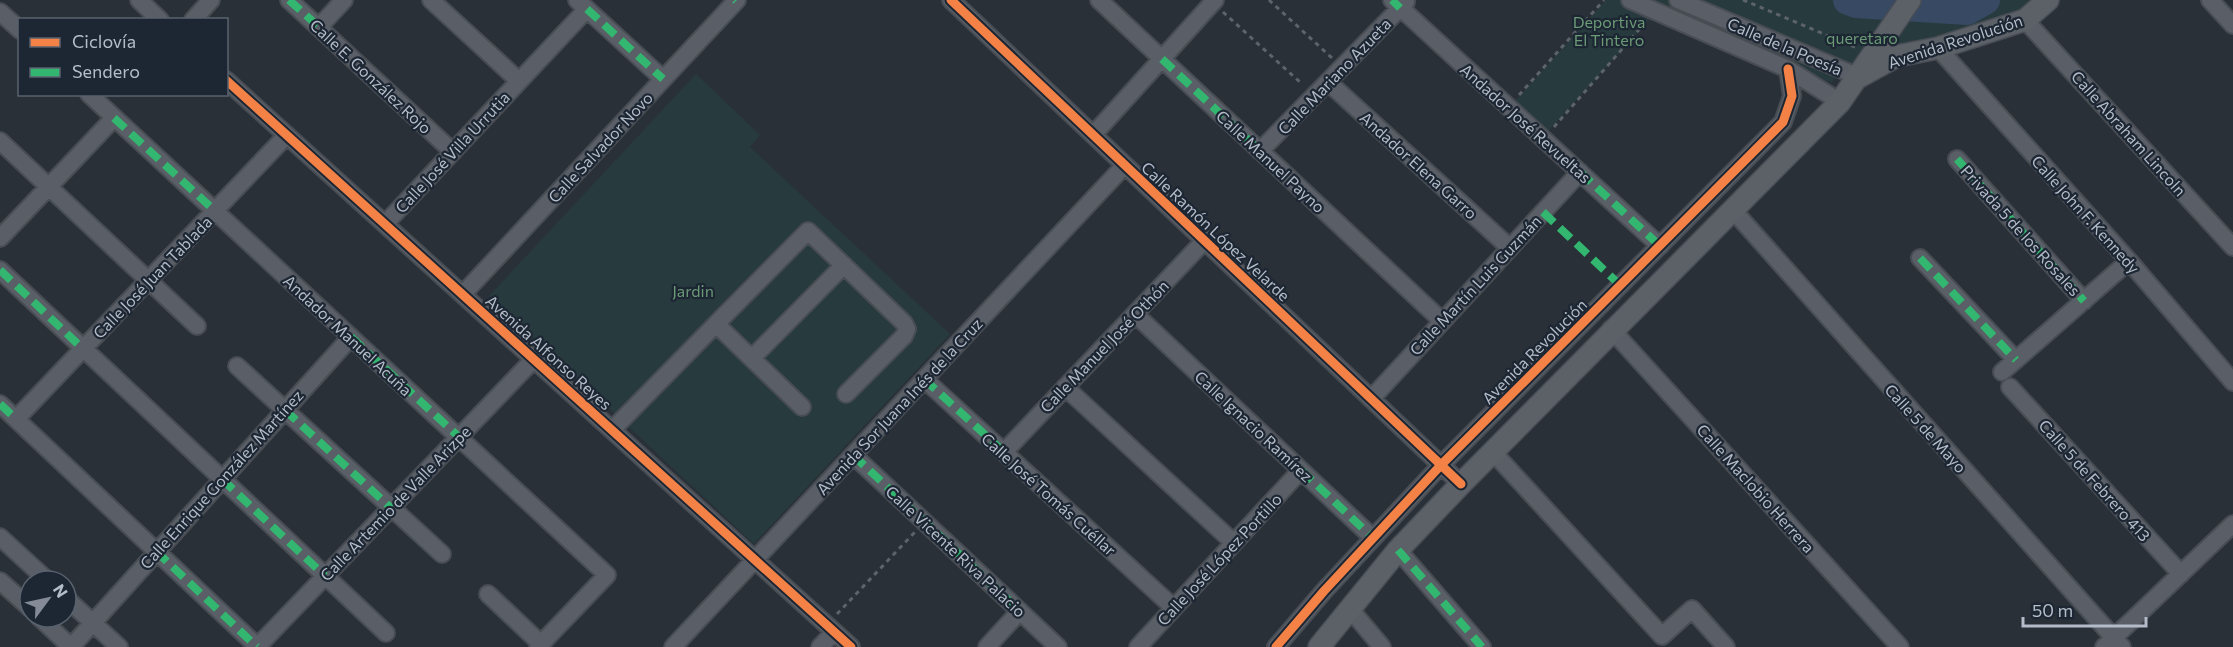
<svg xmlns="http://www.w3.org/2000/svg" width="2233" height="647" viewBox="0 0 2233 647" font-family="Commissioner,sans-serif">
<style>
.green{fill:#273a3e}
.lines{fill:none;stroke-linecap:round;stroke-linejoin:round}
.river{stroke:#384963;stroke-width:30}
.minor-casing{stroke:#484c53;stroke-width:20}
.major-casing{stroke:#484c55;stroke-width:24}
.path{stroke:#5d636a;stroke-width:3;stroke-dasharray:4.5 4.5;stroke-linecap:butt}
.minor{stroke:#5a5e66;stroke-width:16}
.major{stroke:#5c6168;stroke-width:21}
.quiet{stroke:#33b770;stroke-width:8;stroke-dasharray:15 8;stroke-linecap:butt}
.cycleway-casing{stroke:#1d2633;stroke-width:13}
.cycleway{stroke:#f48246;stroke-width:9}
.labels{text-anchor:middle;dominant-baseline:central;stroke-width:4.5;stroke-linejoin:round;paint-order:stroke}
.park-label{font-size:16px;fill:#6b9a76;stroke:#1d2633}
.street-label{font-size:16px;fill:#b4bcc9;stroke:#1d2633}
</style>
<rect width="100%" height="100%" fill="#2a3038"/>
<path class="green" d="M1606,0H1674L1837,72L1832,83L1658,10L1542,138L1509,108Z
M1678,0H2048L1859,77Z
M696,74L760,135L750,147L950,334L754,544L489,296Z"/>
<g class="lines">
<path class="river" d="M1848,0L1856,3L1967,10L1985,0"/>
<g class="minor-casing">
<path id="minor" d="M139,0L160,20
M289,0L453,152
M431,0L519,81
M577,0L663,79
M951,0L1461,484
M1099,0L1442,321
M1392,0L1660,246
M1630,0L1788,69L1840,102
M1678,0L1859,77
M2210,0L2233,25
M0,12L20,30
M193,20L211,0
M2025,20L2233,247
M319,27L344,0
M1938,48L2129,261L2233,382
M226,80L851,647
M1328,82L1510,248
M89,94L607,575L538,647
M1093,135L1215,0
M0,141L197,326
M1260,151L1406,2
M1957,159L2084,301
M1732,209L2122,647
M385,224L587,9
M0,238L114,118
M1920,258L2016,360
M0,270L386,633
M463,294L737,0
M1135,314L1373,538
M716,324L808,231L904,323L907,329L904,336L846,394
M1611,329L1900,647
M752,358L844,265
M237,366L442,554
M2002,372L2129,261
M924,379L1174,608
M1065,387L1234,543
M2010,387L2181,574
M1371,399L1580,172
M0,404L258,647
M16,419L287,135
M612,430L716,324L802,407
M1492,451L1662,636L1692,609L1726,647
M1004,452L1205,240
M853,455L1058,647
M0,537L48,581
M1398,550L1482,647
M0,581L30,608
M488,594L541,644
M66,598L119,647
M1350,609L1382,647
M39,617L71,647L351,337
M257,647L534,359
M673,647L1125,165
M820,647L834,632
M987,647L1020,611
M1138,647L1301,470
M1276,647L1324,591L1441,465L1783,122L1792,96L1788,69
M2104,647L2233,524"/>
</g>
<g class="major-casing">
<path id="major" d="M1859,77L1897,56L1938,48L2025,20L2048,0
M1319,647L1398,550L1461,484L1840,102L1910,0"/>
</g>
<path class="path" d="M1269,0L1332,58
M1743,0L1855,47
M1223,12L1302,84
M1519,95L1604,0
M1554,127L1644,24
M837,614L915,532"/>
<use href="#minor" class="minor"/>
<use href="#major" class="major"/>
<path class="quiet" d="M289,0L319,27
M735,0L736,1
M1392,0L1400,8
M587,9L663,79
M1162,59L1260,151
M114,118L215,211
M1957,159L2084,301
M1580,172L1660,246
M1543,212L1621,286
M1920,258L2016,360
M0,270L83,349
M351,337L459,437
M924,379L1004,452
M0,404L16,419
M285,410L391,508
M853,455L1020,611
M1301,470L1373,538
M222,479L325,576
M1398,550L1482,647
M156,551L257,647"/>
<g class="cycleway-casing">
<path id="cycleway" d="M951,0L1461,484
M226,80L851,647
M1276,647L1324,591L1441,465L1783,122L1792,96L1788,69"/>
</g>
<use href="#cycleway" class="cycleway"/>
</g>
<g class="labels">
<g class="park-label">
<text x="1609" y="21">Deportiva<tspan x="1609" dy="18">El Tintero</tspan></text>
<text x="1862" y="37">queretaro</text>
<text x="693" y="290">Jardin</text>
</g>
<g class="street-label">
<text transform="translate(1955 41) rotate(-18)">Avenida Revolución</text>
<text transform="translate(1785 46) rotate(23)">Calle de la Poesía</text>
<text transform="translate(371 76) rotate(43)">Calle E. González Rojo</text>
<text transform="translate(1334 76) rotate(-46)">Calle Mariano Azueta</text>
<text transform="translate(1526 123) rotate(42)">Andador José Revueltas</text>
<text transform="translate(2129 133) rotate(48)">Calle Abraham Lincoln</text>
<text transform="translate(600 147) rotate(-47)">Calle Salvador Novo</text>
<text transform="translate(452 152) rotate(-47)">Calle José Villa Urrutia</text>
<text transform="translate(1271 161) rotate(43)">Calle Manuel Payno</text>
<text transform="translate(1419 165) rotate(42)">Andador Elena Garro</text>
<text transform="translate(2086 214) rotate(48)">Calle John F. Kennedy</text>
<text transform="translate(2021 230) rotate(48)">Privada 5 de los Rosales</text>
<text transform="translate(1216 231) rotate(43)">Calle Ramón López Velarde</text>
<text transform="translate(152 277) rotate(-46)">Calle José Juan Tablada</text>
<text transform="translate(1475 285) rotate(-47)">Calle Martín Luis Guzmán</text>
<text transform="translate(348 335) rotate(43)">Andador Manuel Acuña</text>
<text transform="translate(1104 346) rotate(-46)">Calle Manuel José Othón</text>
<text transform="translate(1534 351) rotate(-45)">Avenida Revolución</text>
<text transform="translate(549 352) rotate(42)">Avenida Alfonso Reyes</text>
<text transform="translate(899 406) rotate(-47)">Avenida Sor Juana Inés de la Cruz</text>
<text transform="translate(1254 426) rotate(43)">Calle Ignacio Ramírez</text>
<text transform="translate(1926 428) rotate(48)">Calle 5 de Mayo</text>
<text transform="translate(221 479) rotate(-48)">Calle Enrique González Martínez</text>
<text transform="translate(2095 480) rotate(48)">Calle 5 de Febrero 413</text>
<text transform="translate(1756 488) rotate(48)">Calle Maclobio Herrera</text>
<text transform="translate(1049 494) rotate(42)">Calle José Tomás Cuéllar</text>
<text transform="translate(395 503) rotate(-46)">Calle Artemio de Valle Arizpe</text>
<text transform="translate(956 551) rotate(43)">Calle Vicente Riva Palacio</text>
<text transform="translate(1219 559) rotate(-47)">Calle José López Portillo</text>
</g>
</g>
<rect x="18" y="18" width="210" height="78" fill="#1d2633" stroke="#59626f" stroke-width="1.5"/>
<rect x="30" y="38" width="30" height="9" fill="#f48246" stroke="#59626f" stroke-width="1.5"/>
<text x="72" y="48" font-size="18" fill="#b4bcc9">Ciclovía</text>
<rect x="30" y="68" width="30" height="9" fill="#33b770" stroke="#59626f" stroke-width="1.5"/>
<text x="72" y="78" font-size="18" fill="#b4bcc9">Sendero</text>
<g transform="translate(48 599) rotate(57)"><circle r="28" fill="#1d2633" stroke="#59626f" stroke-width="1.5"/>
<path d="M0-4.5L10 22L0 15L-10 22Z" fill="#848b96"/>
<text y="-9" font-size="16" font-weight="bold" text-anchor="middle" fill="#b4bcc9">N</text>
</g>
<path d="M2023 617v9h123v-9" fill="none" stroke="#b4bcc9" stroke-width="3"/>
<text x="2032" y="617" font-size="18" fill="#b4bcc9" stroke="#1d2633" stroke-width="4.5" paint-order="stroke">50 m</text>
</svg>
